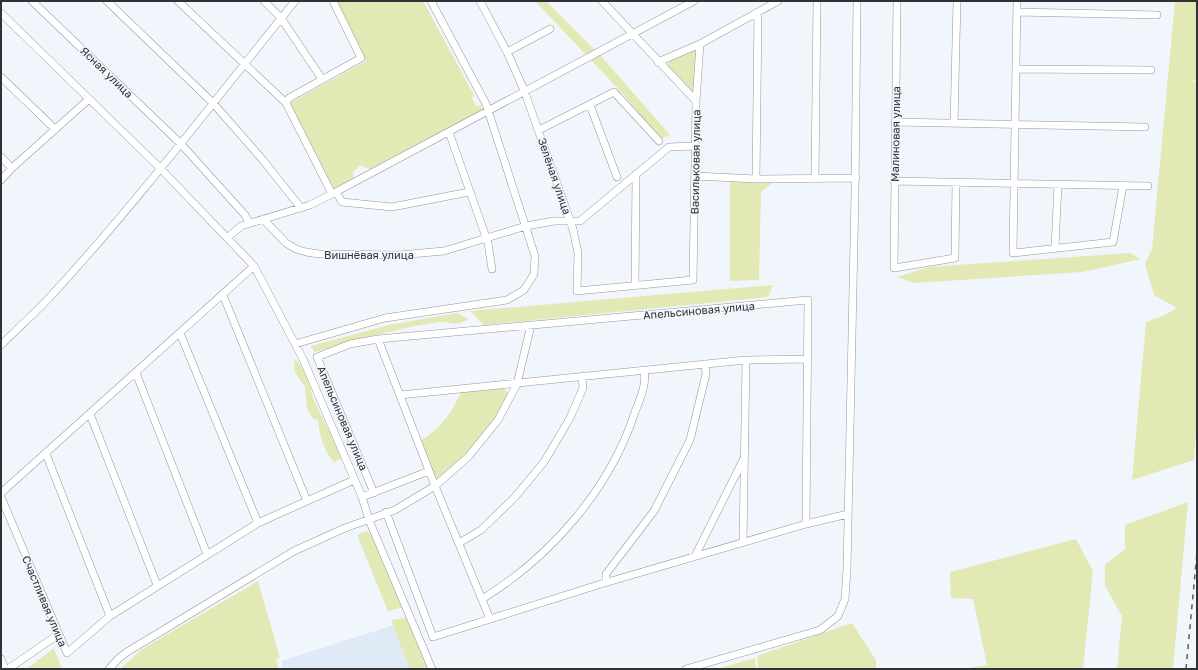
<svg xmlns="http://www.w3.org/2000/svg" width="1198" height="670" viewBox="0 0 1198 670" font-family="'Golos Text',sans-serif">
<style>
.built{fill:#dfeaf6}
.green{fill:#e2e9b4}
.lines{fill:none;stroke-linecap:round;stroke-linejoin:round}
.minor-casing{stroke:#92979c;stroke-width:8}
.minor{stroke:#fff;stroke-width:7}
.rail{stroke:#595d60;stroke-width:1.5;stroke-dasharray:5 5;stroke-linecap:butt}
.labels{text-anchor:middle;dominant-baseline:central;stroke-width:3;stroke-linejoin:round;paint-order:stroke}
.street-label{font-size:11px;fill:#303335;stroke:#f1f6fc}
</style>
<rect width="100%" height="100%" fill="#f1f6fc"/>
<path class="built" d="M394,625L410,669H283L281,661Z"/>
<path class="green" d="M336,1H423L474,95L472,98L476,106L481,105L482,110L370,169L360,165L353,172L354,178L334,189L290,103L366,61Z
M535,1H546L600,55L670,135L660,139L624,95Z
M1175,1H1197V80H1192L1197,82V420L1194,460L1132,480L1146,322L1165,315L1177,308L1154,295L1145,264L1152,249Z
M691,50L695,52L697,55L696,87L693,91L689,90L667,66L669,62Z
M730,182L772,183L761,192L759,280L730,281Z
M1130,253L1141,259L1083,272L914,283L897,277L928,267Z
M773,285L768,297L484,325L470,311Z
M457,313L468,319C455,328 452,321 439,322C397,328 356,340 315,352L311,346L389,325Z
M294,359C307,367 310,390 315,403C324,421 334,440 344,458L334,462C324,451 319,435 318,420L312,418L307,408L305,387L295,372Z
M503,388L509,394C491,431 470,451 441,479H434L419,441C440,430 451,414 461,392Z
M1188,502L1173,669H1117L1122,616L1105,586V565L1125,549V525Z
M367,531L378,540L404,607L388,611L357,535Z
M1076,539L1093,571L1083,669H962L987,665L973,599L951,598L950,572Z
M258,581L280,658L276,659L279,669H120L142,649Z
M408,617L432,669H410L391,620Z
M852,623L876,660V669H758L757,656Z
M54,649L62,669H26L53,649Z
M755,658L756,669H717Z"/>
<g class="lines">
<g class="minor-casing">
<path id="minor" d="M32,1L181,144L245,215L249,223
M107,1L213,103L262,159L301,208
M178,1L286,103L332,194L694,1
M264,1L281,18L322,79
M480,1L507,52L524,90L573,229L578,253L577,291L693,280L696,101L700,44
M602,1L696,101
M897,1L894,268L955,258L956,182
M1017,1L1013,253L1113,242L1123,186
M1017,12L1157,15
M1,13L160,168L254,266L303,359L362,497L369,520L432,669
M507,52L550,29
M658,62L700,44L778,1
M1016,69L1151,70
M1,77L55,129
M286,103L289,98L361,58L333,1
M590,105L617,177
M895,122L1145,127
M954,123L957,1
M539,130L614,92L659,141
M449,132L488,243L492,269
M1,157L12,168
M695,176L756,179L856,178
M756,179L758,12
M815,179L817,1
M1,180L12,168L89,99
M894,181L1148,186
M336,192L342,202L392,207L469,192
M263,219L286,243L296,249L306,252L319,254L399,255L444,251L526,226L554,221H580L669,147L695,146
M227,238L241,226L310,205L332,194
M1055,247L1058,185
M635,286L636,174
M223,295L307,501
M180,333L258,523
M378,339L435,486L490,619
M295,344L385,318L507,300L524,290L534,274L535,256L486,104L431,1
M1,345C17,329 34,314 49,298C136,204 214,101 295,1
M136,373L207,554
M400,395L746,360L807,359
M90,414L157,585
M46,454L110,616
M1,493L254,266
M374,493L317,357L350,344L378,339L808,300L806,524L601,584L433,637L386,512
M1,497L67,653L110,616L258,523L354,480
M362,497L429,471
M806,524L848,514
M743,542L746,360
M459,543L481,530L515,497L544,462L570,418L583,388L582,377
M695,556L743,460
M606,582V574L654,511L690,440L706,374L705,364
M482,599C551,557 610,489 635,412C640,399 647,384 644,371
M1,659L5,669
M8,669L59,634
M109,669L119,658L127,652L294,551L345,528L395,510L435,486L468,457L498,420L517,384L531,325
M686,669L820,630L838,616L845,599L847,569L855,194L857,1"/>
</g>
<use href="#minor" class="minor"/>
<path class="rail" d="M1186,669L1197,553"/>
</g>
<g class="labels">
<g class="street-label">
<text transform="translate(107 72) rotate(44)">Ясная улица</text>
<text transform="translate(895 134) rotate(-89)">Малиновая улица</text>
<text transform="translate(695 162) rotate(-89)">Васильковая улица</text>
<text transform="translate(555 176) rotate(71)">Зелёная улица</text>
<text x="369" y="254">Вишнёвая улица</text>
<text transform="translate(699 310) rotate(-5)">Апельсиновая улица</text>
<text transform="translate(343 418) rotate(67)">Апельсиновая улица</text>
<text transform="translate(45 601) rotate(67)">Счастливая улица</text>
</g>
</g>
<rect width="1198" height="670" fill="none" stroke="#303335" stroke-width="4"/>
</svg>
